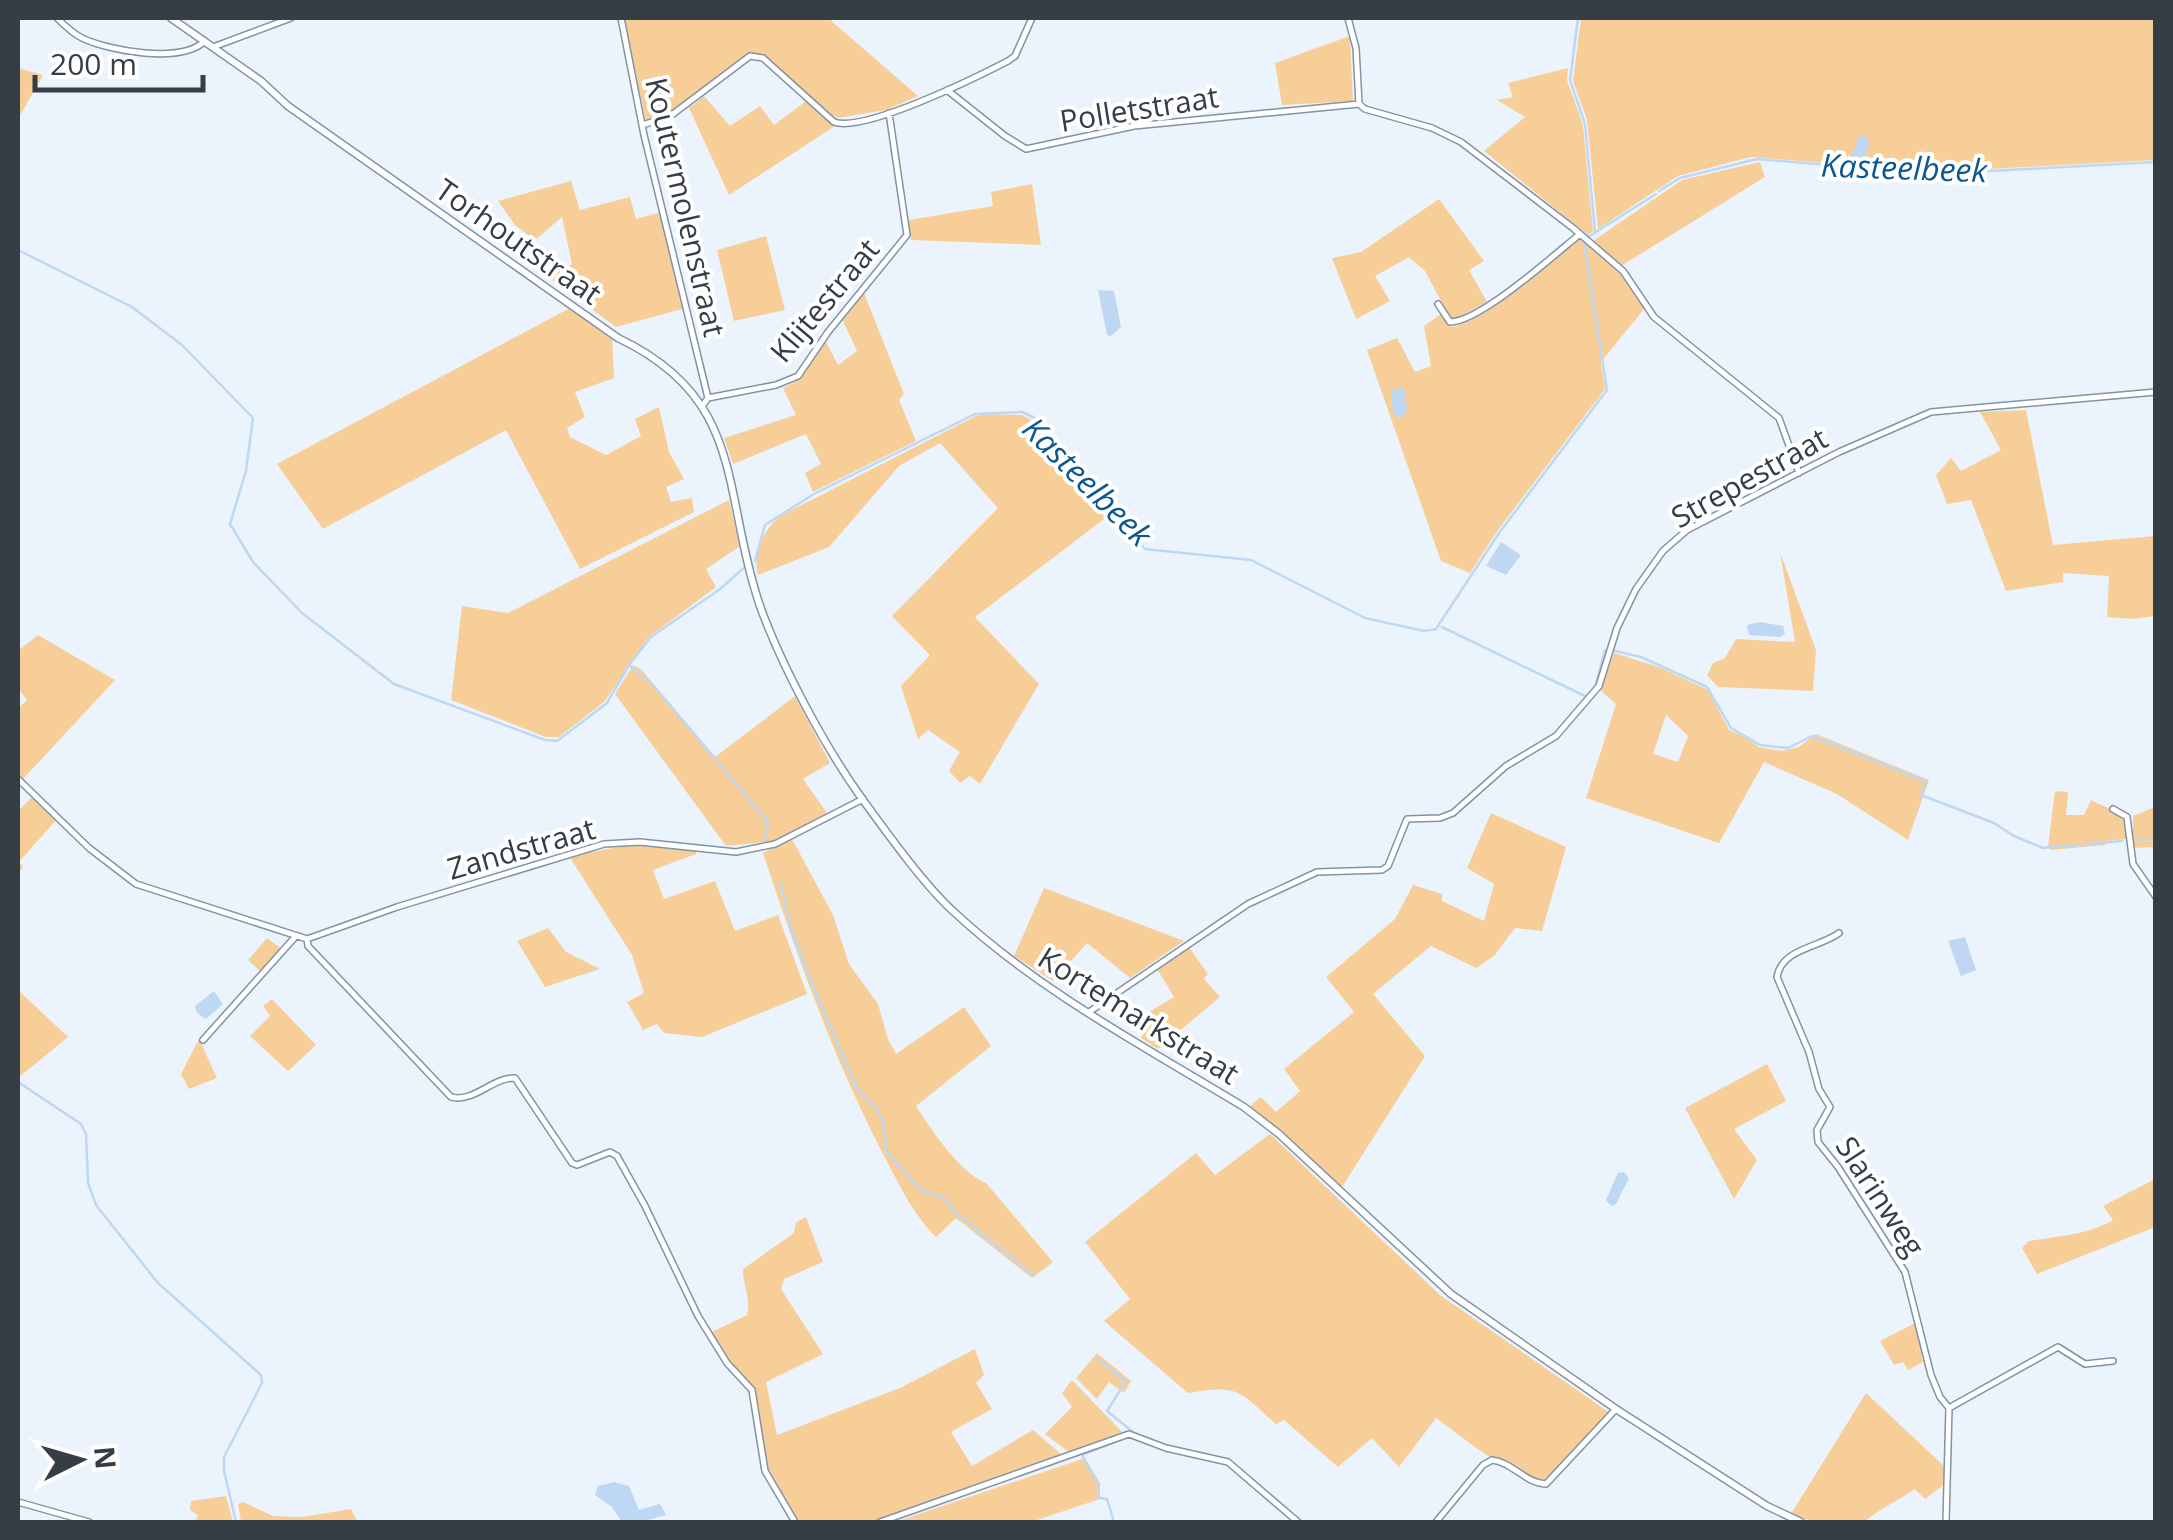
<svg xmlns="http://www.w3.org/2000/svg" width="2173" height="1540" viewBox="0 0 2173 1540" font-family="'Open Sans',sans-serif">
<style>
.green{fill:#f8ce98;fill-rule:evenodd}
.water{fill:#bed8f3}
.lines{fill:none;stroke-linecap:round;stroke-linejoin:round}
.stream{stroke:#bed8f3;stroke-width:2.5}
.minor-casing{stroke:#8093a7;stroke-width:8}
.tertiary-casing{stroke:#8093a7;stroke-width:9}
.minor{stroke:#fff;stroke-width:5}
.tertiary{stroke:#fff;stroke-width:6}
.labels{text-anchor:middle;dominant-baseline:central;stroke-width:8;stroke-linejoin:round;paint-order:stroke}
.street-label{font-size:30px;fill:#353d45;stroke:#fff}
.water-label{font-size:32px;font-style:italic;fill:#0c5792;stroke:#fff}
</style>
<rect width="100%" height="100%" fill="#ebf4fc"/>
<path class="green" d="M624,18H828L918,96L886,110L838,118L826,112L764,56L750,53L668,113L646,121Z
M1581,18H2155V160L1935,172L1751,157L1678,176L1598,229L1587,120L1573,81Z
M1350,36L1353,101L1282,105L1275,63Z
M18,68L43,75L18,119Z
M1568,68L1567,80L1583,125L1593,231L1588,235L1484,151L1525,117L1497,100L1513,97L1508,83Z
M704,96L730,126L760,106L774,125L806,101L835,126L729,195L689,108Z
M1760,162L1765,177L1621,266L1593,241L1682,180Z
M571,181L580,210L630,197L636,219L661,212L682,309L616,327L548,277L572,264L562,217L535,240L515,225L498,201Z
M1032,184L1041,245L911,240L909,220L993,206L991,192Z
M1439,199L1484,261L1469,270L1487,302L1457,318H1450L1425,271L1409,257L1375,276L1390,301L1356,319L1332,258L1361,252Z
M766,236L785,310L734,321L717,250Z
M1580,238L1624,275L1644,309L1601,362L1605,389L1498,530L1470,573L1441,561L1367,350L1397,338L1415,372L1431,366L1424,326L1441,314L1451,327C1486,322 1550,262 1580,238Z
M864,293L904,394L899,400L916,441L813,492L805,473L821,464L806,434L733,464L724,438L796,415L783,388L799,380L825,340L838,365L857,351L842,319Z
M570,308L612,337L614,378L575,392L585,417L567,428L570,437L606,455L641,436L635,419L659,407L669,452L684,479L666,487L671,502L692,498L694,512L580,569L506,430L323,529L277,464Z
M2026,410L2053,545L2155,536V616L2133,619L2107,617L2109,576L2063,573V582L2006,591L1971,500L1947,504L1936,475L1951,458L1961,471L2001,450L1980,412Z
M985,414L1022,415L1035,422L1112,513L975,617L1039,684L980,784L970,776L960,783L949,771L960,752L928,730L918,739L901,686L930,655L892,616L998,508L940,443L899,466L829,547L758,575C752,554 764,527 782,515L976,416Z
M729,500L740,546L706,569L716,587L649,637L604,702L559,737H546L451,700L462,606L508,613Z
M1780,552L1816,650L1813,691L1718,687L1707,675L1713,663L1725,658L1736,639L1795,642Z
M38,635L115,680L23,779L18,774V708L27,700L18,688V651Z
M1614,653L1659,667L1708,690L1729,730L1750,739L1758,747L1781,751L1799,747L1816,734L1929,780L1908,840L1837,794L1764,762L1719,843L1586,798L1616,704L1601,691ZM1666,715L1688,736L1678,762L1653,754Z
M633,665L641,669L715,757L795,696L830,763L803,779L827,813L776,841L726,846L615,694Z
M2055,791L2068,792L2066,815H2084L2091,800C2113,812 2128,810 2128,839L2106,841L2105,845L2051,850L2048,847Z
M32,797L56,820L19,862L23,867L18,874V811Z
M2155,807V847L2133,848V816Z
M1491,813L1566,847L1542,931L1515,928L1494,956L1476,968L1431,946L1373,994L1425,1056L1342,1187L1249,1107L1261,1097L1276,1112L1300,1091L1284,1069L1354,1012L1326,977L1395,919L1413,885L1442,894V901L1484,921L1494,884L1467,868Z
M792,839L833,915L849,964L878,1004L888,1039L896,1054L964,1007L991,1046L916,1106C930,1128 961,1174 986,1183L1053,1262L1032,1278L956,1218L936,1237C910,1211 896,1178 879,1146C831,1052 796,953 763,853Z
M630,845L696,849V854L653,870L664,899L715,881L735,931L778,915L807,994L702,1037L664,1033L657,1024L643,1030L627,1002L644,993L632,955L569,856Z
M1044,888L1184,941L1130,978L1087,943L1053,981L1014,956Z
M548,928L566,952L600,969L545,987L517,941Z
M267,938L282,949L262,973L248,960Z
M1188,946L1208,974L1204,979L1220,997L1158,1049L1141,1038L1150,1022L1146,1014L1174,997L1156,967Z
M18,990L68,1037L18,1078Z
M272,999L316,1045L288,1071L250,1036L270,1016L263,1006Z
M199,1039L217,1078L189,1089L181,1074Z
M1767,1064L1786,1101L1734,1129L1757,1160L1734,1199L1685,1108Z
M1270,1134L1440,1295L1610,1413L1546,1480C1512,1480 1463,1437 1436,1418L1399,1467L1372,1438L1338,1467L1284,1420L1276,1424C1239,1391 1239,1384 1188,1393L1104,1321L1130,1299L1085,1242L1196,1153L1215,1175Z
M2155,1179V1227L2037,1274L2022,1248L2029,1241C2057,1236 2089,1235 2113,1220L2103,1206Z
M806,1217L823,1262L784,1279L781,1289L823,1354L766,1382L777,1435L900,1388L975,1349L984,1375L976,1383L992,1409L951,1432L972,1466L1033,1430L1062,1455L872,1522H796L765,1469L754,1392L735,1372L710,1333L747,1315C751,1297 743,1287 743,1269L794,1233L796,1222Z
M1915,1323L1923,1362L1908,1370L1903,1362L1894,1365L1880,1341Z
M1097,1353L1131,1381L1124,1393L1109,1382L1097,1399L1076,1378Z
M1072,1380L1122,1432L1070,1453L1045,1434L1072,1407L1062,1393Z
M1866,1393L1945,1467V1484L1925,1499L1915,1489C1898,1501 1880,1508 1864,1522H1815L1791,1514Z
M1085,1458L1100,1483V1499L1031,1522H895Z
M226,1496L233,1522H195L198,1515L190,1510L191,1501Z
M243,1502L273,1516L302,1517L351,1509L358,1522H241L238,1504Z"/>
<path class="water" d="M1859,136L1868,137L1869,146L1862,165L1849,162Z
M1098,290L1114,291L1121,327L1111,336L1107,335Z
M1401,387L1405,391L1407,411L1401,418L1393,414L1391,391Z
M1501,542L1521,555L1506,575L1486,566Z
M1760,622L1783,626L1785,633L1781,637L1749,635L1747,625Z
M1965,937L1976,970L1961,976L1948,941Z
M214,991L223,1004L206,1019L197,1013L195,1006Z
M1624,1172L1629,1178L1616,1204L1611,1206L1606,1200L1618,1173Z
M614,1482L629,1486L639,1510L660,1504L666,1515L640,1522H622L612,1507L595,1495L598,1486Z"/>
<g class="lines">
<path class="stream" d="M1578,18L1570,80L1585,124L1595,232
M1659,191L1680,178L1757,159L1935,174L2156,162
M1588,237L1656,194
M18,250L132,307L182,345L253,418L246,471L230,524L253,562L302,613L394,684L545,740L557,741L607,703L629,665L651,637L720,589L746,566
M755,561L765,525L814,494L975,414L1022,412L1037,419L1145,549L1251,560L1365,618L1424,631L1436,629L1499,533L1607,390L1584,242
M1442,627L1587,697
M1615,651L1641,657L1707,687L1731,728L1760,745L1788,748L1812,736L1925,781L1921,795L1994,823L2014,836L2043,848L2122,841
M630,666L652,684L765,818L768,825L764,841
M1595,687L1605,650
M2136,839L2156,838
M780,882L791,928L809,976L857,1089L875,1107L883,1121L887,1152L919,1189L944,1198L957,1214L1034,1276
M18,1082L81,1124L86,1134L88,1183L96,1205L158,1283L261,1375L262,1383L224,1457V1471L236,1522
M1097,1358L1126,1381L1107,1411L1133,1432
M1114,1522L1107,1499L1099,1498L1098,1484L1082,1455L1117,1441"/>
<g class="minor-casing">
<path id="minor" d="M57,18C64,25 72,33 82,38C109,51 181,64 205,41
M621,18L644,135L708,398L703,405
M1348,18L1356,48L1359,104L1365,109L1432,128L1461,142L1573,228L1623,271L1654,317L1779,418L1799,473
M213,47L291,18
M947,90L1005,136L1026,149L1134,126L1359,104
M642,125L669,117L750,56L763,58L834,122C864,133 977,77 1008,61L1015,56L1032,18
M1438,304L1450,322C1480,322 1554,255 1580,234
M708,398L776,385L798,376L828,332L907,235L889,113
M18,779L89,848L136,884L307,939L397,907L604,844L640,842L736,852L775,844L863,799
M2113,809L2127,817L2133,864L2156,897
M1839,933C1819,948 1782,948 1777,977L1809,1052L1819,1089L1830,1107L1817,1130L1818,1142L1838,1167L1905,1272L1931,1375L1940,1397L1949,1408L1946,1522
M307,939L308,946L451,1097C474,1103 493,1077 515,1078L572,1163L577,1165L610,1152L617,1156L645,1206L698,1316L727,1363L752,1390L765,1471L795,1522
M1089,1012L1248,904L1317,872L1382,870L1388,866L1407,819L1440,818L1453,813L1506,766L1556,736L1599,686L1617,628L1636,589L1663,551L1687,530L1839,452L1931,412L2156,392
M203,1040L296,936
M1949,1408L2058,1347L2085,1364L2113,1361
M18,1502L89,1522
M880,1522L1129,1434L1166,1448L1228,1462L1298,1522
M1436,1522L1483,1465L1492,1460C1512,1462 1525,1483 1546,1484L1616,1409"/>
</g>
<g class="tertiary-casing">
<path id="tertiary" d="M171,18L261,81L288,106L618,338C747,399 721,492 760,606C781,665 826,749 863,800C887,833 925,886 954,912C1039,991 1145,1047 1244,1107L1279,1134L1451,1294L1616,1409L1767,1506L1801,1522"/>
</g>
<use href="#minor" class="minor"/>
<use href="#tertiary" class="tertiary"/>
</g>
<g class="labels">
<g class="street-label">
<text transform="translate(1139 108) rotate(-9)">Polletstraat</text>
<text transform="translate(686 207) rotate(77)">Koutermolenstraat</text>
<text transform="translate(519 241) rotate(35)">Torhoutstraat</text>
<text transform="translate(824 300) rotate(-50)">Klijtestraat</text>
<text transform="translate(1749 477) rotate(-29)">Strepestraat</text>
<text transform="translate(521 848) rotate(-16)">Zandstraat</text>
<text transform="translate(1139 1015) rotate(32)">Kortemarkstraat</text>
<text transform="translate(1881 1196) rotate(57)">Slarinweg</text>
</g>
<g class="water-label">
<text transform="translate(1904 167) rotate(2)">Kasteelbeek</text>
<text transform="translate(1088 481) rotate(45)">Kasteelbeek</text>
</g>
</g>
<rect width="2173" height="1540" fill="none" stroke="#353d45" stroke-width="40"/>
<g transform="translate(80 1460) rotate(85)" stroke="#ffffff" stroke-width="8" paint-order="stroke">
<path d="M0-8L18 38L0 25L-18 38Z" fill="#353d45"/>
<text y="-15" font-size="28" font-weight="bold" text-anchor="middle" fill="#353d45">N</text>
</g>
<path d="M35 75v15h168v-15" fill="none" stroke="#353d45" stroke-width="5"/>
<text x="50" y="75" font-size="30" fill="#353d45" stroke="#ffffff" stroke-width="8" paint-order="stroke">200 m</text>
</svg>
